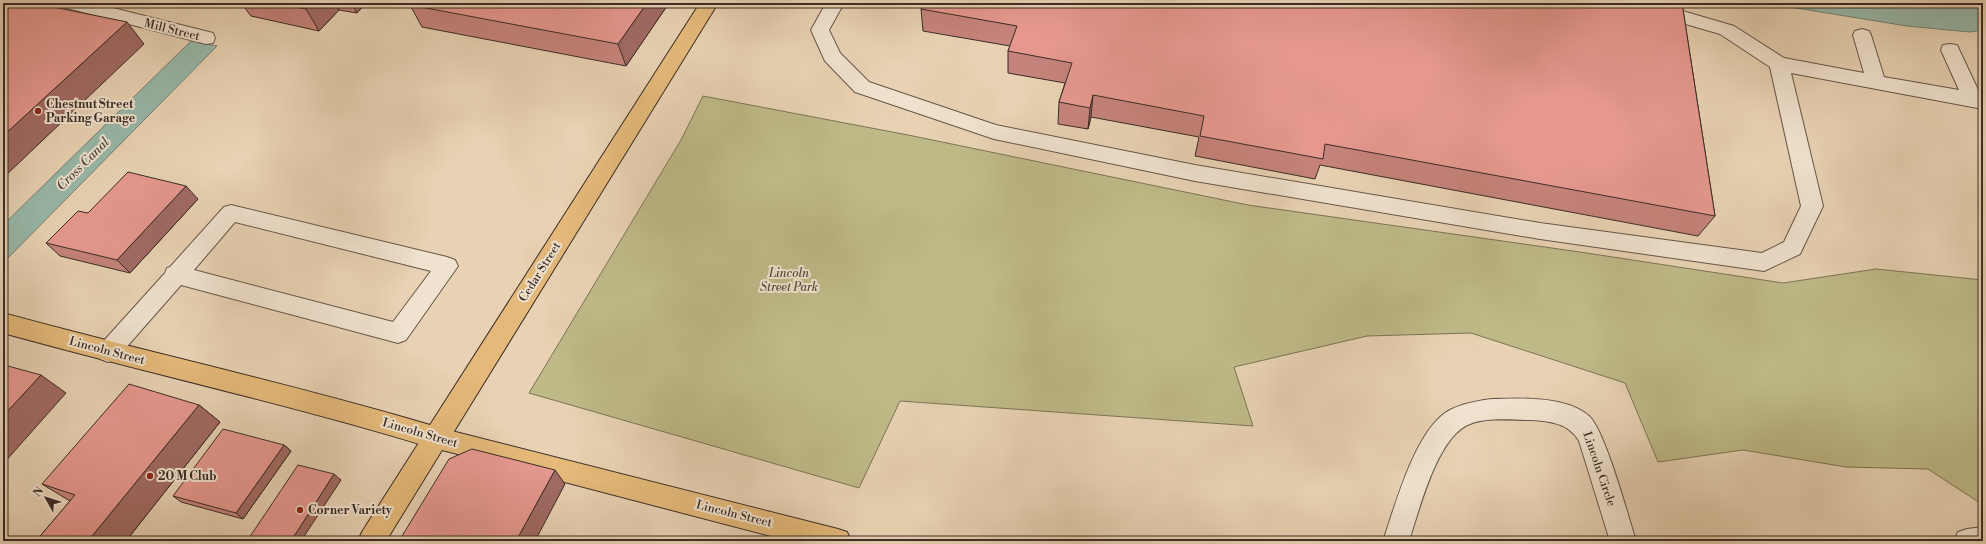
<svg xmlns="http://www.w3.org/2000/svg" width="1986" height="544" viewBox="0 0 1986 544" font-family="'Libre Bodoni',serif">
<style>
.green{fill:#beba88;stroke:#7c7457}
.water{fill:#98b8a9;stroke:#728075}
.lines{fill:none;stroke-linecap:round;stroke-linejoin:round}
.minor-casing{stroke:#665649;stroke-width:2}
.major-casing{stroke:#3a2d26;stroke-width:2}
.highway-casing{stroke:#3a2d26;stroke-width:2}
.minor{fill:#f0e2ce;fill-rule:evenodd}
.major{fill:#e4b97a;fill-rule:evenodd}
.highway{fill:#e4b97a;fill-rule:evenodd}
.wall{fill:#c6837b;stroke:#3a2d26}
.shaded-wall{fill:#a16a64;stroke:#3a2d26}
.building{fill:#e6988f;stroke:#3a2d26}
.poi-dot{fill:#8f2418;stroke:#f0e2ce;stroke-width:1.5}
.labels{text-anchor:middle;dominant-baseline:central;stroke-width:4;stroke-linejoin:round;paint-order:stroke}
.street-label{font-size:12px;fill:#3a2d26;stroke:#f0e2ce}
.poi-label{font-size:12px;font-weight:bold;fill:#3a2d26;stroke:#f0e2ce;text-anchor:start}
.park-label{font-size:12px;font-style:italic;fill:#54493a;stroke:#f0e2ce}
.water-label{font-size:13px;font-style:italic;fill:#4d4940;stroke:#f0e2ce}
</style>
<rect width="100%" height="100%" fill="#e8d2b3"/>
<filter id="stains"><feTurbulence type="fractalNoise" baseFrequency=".005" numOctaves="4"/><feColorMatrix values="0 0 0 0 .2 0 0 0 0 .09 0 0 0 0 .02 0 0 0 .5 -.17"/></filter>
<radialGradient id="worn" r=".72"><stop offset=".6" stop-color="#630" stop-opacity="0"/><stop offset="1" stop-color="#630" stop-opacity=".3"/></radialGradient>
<path class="green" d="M703,96L908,135L1248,205L1580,252L1783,283L1876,269L1983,280V505L1928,469L1846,467L1743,450L1658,462L1625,383L1471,333L1367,336L1234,367L1253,426L900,401L859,488L529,393L681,140Z"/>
<path class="water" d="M1765,3H1983V30L1970,32L1907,26Z
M191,41L217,46L3,263V225Z"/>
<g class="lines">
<g class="minor-casing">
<path id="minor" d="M60,3H93L213,33L215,38L213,43L206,44L63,7Z
M826,3H844L829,30L840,53L869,82L996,125L1195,165L1540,223L1762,253L1784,242L1801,206L1770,67L1720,34L1668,19L1607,9L1601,7L1598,3H1645L1669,7L1734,26L1784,58L1864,73L1853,35L1855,31L1862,29L1869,31L1871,35L1884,77L1959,90L1941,50L1943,45L1950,44L1957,45L1980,94L1983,95V109L1791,73L1823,206L1800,254L1764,271L1540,239L1195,181L994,139L855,92L825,61L811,30Z
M231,205L447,257L455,260L458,266L406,340L398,343L181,285L116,359L108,362L100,359L96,352L100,345L165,273L167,268L170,267L224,207ZM235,222L431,271L393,322L194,270Z
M1492,399C1519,398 1567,396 1589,416C1605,430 1628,516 1636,541H1610L1579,441C1569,423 1549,421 1531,420C1512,420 1488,417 1470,424C1437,436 1419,511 1409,541H1383C1395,506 1414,435 1445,413C1458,404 1476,401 1492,399Z
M1983,527V541H1954L1958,532L1967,529Z"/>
</g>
<g class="major-casing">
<path id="major" d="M436,427L838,529L847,532L851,541H790L442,450L386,541H358L362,532L427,430Z"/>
</g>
<g class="highway-casing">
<path id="highway" d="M700,3H718L445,446L436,449C293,405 147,373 3,333V313C145,352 289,383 430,425Z"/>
</g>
<use href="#minor" class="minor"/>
<use href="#major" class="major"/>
<use href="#highway" class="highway"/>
</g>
<path class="wall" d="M241,3H366L357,13L339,10L319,31L251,16Z
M580,3H669L626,66L422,27L410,5L577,7Z
M1682,3L1715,216L1698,236L1320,165L1315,179L1195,156L1199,137L1091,117L1088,129L1058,124L1059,102L1065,83L1008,73V51L1010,46L923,31L921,9Z
M198,199L130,273L60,256L46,243L88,213Z
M199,405L220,422L126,541H36L70,501L42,484Z
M284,445L291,451L243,519L181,502L173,496Z"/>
<path class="shaded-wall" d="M311,3H335L339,10L319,31L306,9Z
M351,3H366L357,13Z
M647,3H669L626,66L618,44Z
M127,22L144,44L3,178V136Z
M1093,95L1091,117L1088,129L1090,108Z
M186,186L198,199L130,273L117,260Z
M6,365L32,383L3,414V368Z
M41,375L66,393L3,464V416Z
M199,405L220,422L126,541H88Z
M284,445L291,451L243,519L236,513Z
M555,470L565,484L535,541H516Z
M334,474L341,480L301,541H291Z"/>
<path class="building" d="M3,3H34L127,22L3,136Z
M277,3H311L306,9Z
M412,3H558L577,7L580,3H647L618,44L410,5Z
M924,3H1682L1715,216L1325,144L1323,159L1200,136L1204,116L1093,95L1090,108L1059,102L1072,63L1008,51L1017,26L921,9Z
M128,172L186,186L117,260L46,243L78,211L88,213Z
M3,364L6,365L3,368Z
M8,366L41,375L3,416V371Z
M129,384L199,405L88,541H36L75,495L42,484Z
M223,429L284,445L236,513L173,496Z
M472,449L555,470L516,541H399L449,459Z
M298,465L334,474L291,541H247Z
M608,537L624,541H606Z"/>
<g class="poi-dot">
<circle cx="38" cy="111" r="4"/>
<circle cx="150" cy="476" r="4"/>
<circle cx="300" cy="510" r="4"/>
</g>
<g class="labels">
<g class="street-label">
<text transform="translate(172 30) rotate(14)">Mill Street</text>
<text transform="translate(540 272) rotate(-58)">Cedar Street</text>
<text transform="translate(107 351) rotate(15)">Lincoln Street</text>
<text transform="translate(420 433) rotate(16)">Lincoln Street</text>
<text transform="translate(1599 469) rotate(71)">Lincoln Circle</text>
<text transform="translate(734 514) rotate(14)">Lincoln Street</text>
</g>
<g class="poi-label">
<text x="46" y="104">Chestnut Street<tspan x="46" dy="14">Parking Garage</tspan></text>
<text x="158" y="476">20 M Club</text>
<text x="308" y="510">Corner Variety</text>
</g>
<g class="park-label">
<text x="789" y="273">Lincoln<tspan x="789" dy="14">Street Park</tspan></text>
</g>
<g class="water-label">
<text transform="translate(83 164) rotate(-45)">Cross Canal</text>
</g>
</g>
<rect width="1986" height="544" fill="none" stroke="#e8d2b3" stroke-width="16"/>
<rect x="4" y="4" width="1978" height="536" fill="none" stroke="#3a2d26" stroke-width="2"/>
<rect x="8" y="8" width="1970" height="528" fill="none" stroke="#3a2d26"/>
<g transform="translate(46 498) rotate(309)" stroke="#f0e2ce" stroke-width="3" paint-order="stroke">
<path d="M0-3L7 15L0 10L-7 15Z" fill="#3a2d26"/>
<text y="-6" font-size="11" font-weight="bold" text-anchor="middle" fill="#3a2d26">N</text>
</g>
<rect width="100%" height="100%" filter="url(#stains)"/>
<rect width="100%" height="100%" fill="url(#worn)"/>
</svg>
